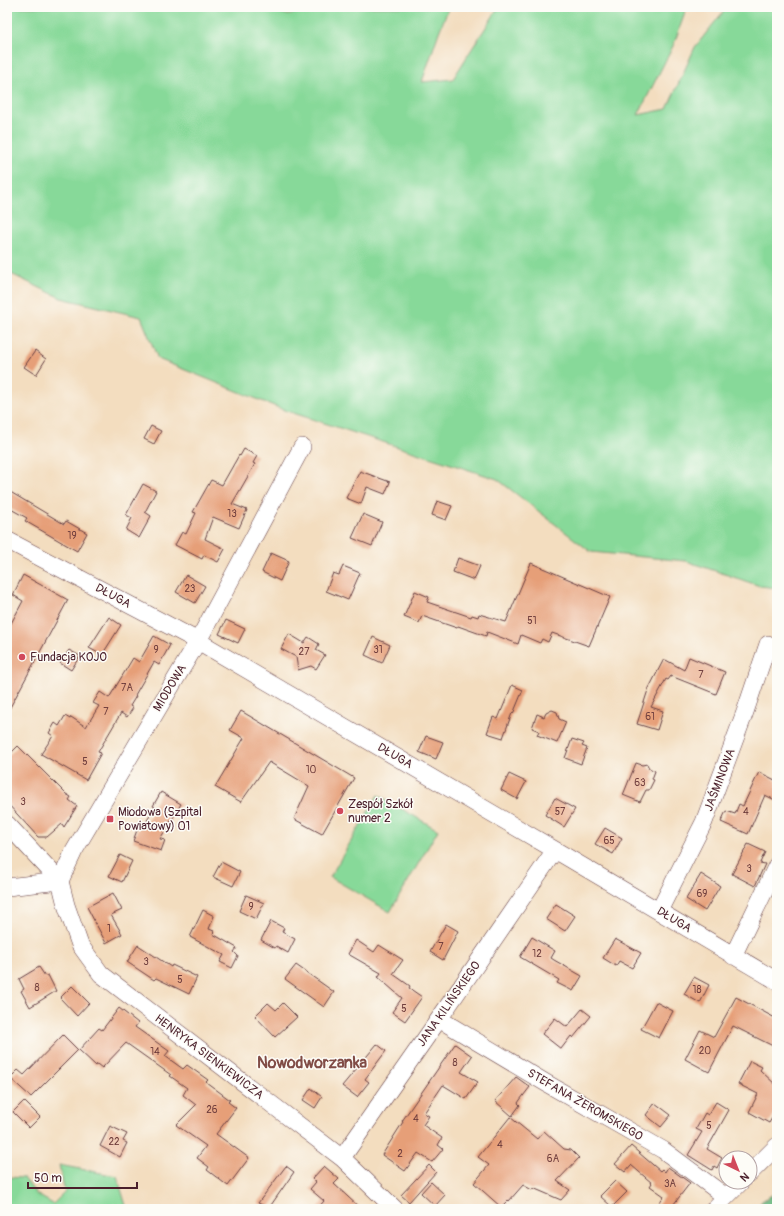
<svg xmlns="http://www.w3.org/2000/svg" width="784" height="1216" viewBox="0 0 784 1216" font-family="Pangolin,sans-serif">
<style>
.green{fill:#87d999;stroke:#687c62}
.forest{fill:#6db981;stroke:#5c6c56}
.building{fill:#e69f78}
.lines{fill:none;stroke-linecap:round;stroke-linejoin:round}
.minor-casing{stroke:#633c41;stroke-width:18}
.minor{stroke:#fff;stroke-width:17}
.poi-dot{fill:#d1495b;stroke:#fdfcf7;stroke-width:1.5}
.labels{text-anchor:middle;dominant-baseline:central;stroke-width:3;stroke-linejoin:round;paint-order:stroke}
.number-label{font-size:10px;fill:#713f3e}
.street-label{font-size:12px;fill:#4a1f2b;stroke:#fdfcf7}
.poi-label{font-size:12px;fill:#4a1f2b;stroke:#fdfcf7;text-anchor:start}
.district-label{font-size:16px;font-weight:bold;fill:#814c46;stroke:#fdfcf7}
</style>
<rect width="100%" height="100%" fill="#fdfcf7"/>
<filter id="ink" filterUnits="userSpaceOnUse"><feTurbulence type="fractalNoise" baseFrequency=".025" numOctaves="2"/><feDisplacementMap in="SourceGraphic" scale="8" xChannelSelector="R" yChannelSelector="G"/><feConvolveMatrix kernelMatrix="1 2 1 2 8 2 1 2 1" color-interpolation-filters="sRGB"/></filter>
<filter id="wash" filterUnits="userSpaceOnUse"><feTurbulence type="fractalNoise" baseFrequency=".012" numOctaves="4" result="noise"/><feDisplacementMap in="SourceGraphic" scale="16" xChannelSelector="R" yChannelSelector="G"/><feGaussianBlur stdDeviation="0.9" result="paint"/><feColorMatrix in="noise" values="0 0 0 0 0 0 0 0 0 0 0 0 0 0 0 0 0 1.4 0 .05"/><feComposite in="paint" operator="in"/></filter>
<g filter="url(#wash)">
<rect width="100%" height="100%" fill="#f3ddbf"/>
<path class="green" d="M7,7H263L288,15L316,7H449L439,32L422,82L453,79L473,47L499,7H687L674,44L638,115L667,109L695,47L727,7H777V588L760,586L686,561L591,552L497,479L284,410L158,359L141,317L61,298L7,272Z
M378,795L438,830L390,912L330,877Z
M59,1165L117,1176L127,1209H7V1177L24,1178L36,1194L53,1204L65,1192Z"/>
<path class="forest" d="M777,1192V1209H756L762,1201Z"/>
<g id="blocks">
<path class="building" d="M35,351L46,359L36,375L24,367Z
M151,426L161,431L154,444L144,439Z
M244,449L257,456L253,463L255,464L232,504L247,510L239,528L213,517L205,539L225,549L218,562L204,555L202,559L175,545L182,532L186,534L196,513L193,512L211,480L222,485L239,455L240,456Z
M360,471L390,482L385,494L367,487L361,504L346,498Z
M143,484L156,491L145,512L151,516L139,538L126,530L132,518L126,515Z
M7,490L64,524L66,521L87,533L77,551L25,521L27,518L7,507Z
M437,501L452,506L446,520L432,515Z
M363,514L382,522L372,546L352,538Z
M271,553L289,561L280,581L262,572Z
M458,558L480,566L474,580L453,572Z
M531,563L610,597L589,646L552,633L548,642L542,639L540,643L521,635L518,644L487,632L486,636L458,626L457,628L422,616L419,623L404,617L415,591L429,597L427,602L471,617L472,615L478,617L479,614L506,622Z
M343,566L360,573L348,600L326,591L333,573L339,575Z
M23,575L68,600L7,713V631L23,601L13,595Z
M186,575L205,586L195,603L176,592Z
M109,617L121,625L102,655L89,648Z
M226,620L245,629L238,643L219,634Z
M289,634L304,643L308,637L319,644L316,650L325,655L316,669L311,666L298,670L296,657L281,649Z
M154,636L170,645L159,665L154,662L135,695L136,696L130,706L133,708L127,717L121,713L98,752L101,753L86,780L41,754L53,736L49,733L55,723L59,726L65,716L70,719L71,717L86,727L99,706L93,703L100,692L109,698L133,658L139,662Z
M373,637L390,645L382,663L365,655Z
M69,650L80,656L71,670L60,663Z
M689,657L725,672L716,694L671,676L668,680L666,679L651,707L663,711L657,730L637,724L648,690L664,659L684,670Z
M512,685L523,690L513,714L512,713L503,738L487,733L493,717L498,719Z
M552,710L557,712L559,719L566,722L557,743L537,735L539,731L532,728L537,714L544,717L546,713Z
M241,711L354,778L322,834L294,819L309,786L269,762L241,802L215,787L244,738L230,730Z
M426,736L443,742L436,759L419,752Z
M572,739L584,743L582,746L587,748L581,764L565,758Z
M18,746L66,794L71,797L69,800L77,806L64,827L62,824L47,837H38L7,803V757Z
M636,763L642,765L647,764L649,768L655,771L652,779L654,780L649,790H646L640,802L623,795Z
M759,772L777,781V801L765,795L748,834L721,822L726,811L735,814L739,804L743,806Z
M509,774L526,782L517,799L501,790Z
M161,792L181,804L160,839L165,840L161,851L133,841L140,822L145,824L155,807L153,806Z
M555,798L575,809L564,827L545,815Z
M605,828L622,838L613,854L595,844Z
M748,844L765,852L760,863L765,864L755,886L732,874Z
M120,855L132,861L122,882L109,876Z
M221,862L240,872L233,886L213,877Z
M701,874L720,886L705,911L686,899Z
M113,893L122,910L111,915L122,934L106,943L87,907Z
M246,895L264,903L256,919L239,911Z
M556,904L575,916L565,931L546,919Z
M203,910L214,916L209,929L214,931L213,934L237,948L234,952L238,956L232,968L220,962L224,955L190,937Z
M271,921L284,928L282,932L295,939L288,953L276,946L275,948L261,940Z
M446,924L458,931L443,960L430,952Z
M532,937L555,951L551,958L554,960L582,976L573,991L557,983L559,980L520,957Z
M615,939L641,953L632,968L619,961L616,966L603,958Z
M356,940L374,952L379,945L403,960L393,974L410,986L409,988L422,997L405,1021L392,1012L402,998L378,977L381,973L348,954Z
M138,945L171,967L172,965L197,977L189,994L156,978L154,980L127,962Z
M296,965L334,992L324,1007L285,979Z
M39,967L45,976L48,975L56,991L30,1007L21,991L24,989L19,979Z
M694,977L709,985L700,1003L684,994Z
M72,986L89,1003L77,1016L60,998Z
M736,997L777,1019V1048L733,1026L709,1072L685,1059L700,1030L714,1037Z
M656,1002L673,1011L659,1038L641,1029Z
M268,1003L276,1010L283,1003L297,1017L275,1037L255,1016Z
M119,1008L138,1023L135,1027L169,1051L165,1056L183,1069L187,1065L208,1080L206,1082L230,1100L228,1102L236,1108L216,1134L249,1158L228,1186L207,1170L209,1167L197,1158L206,1146L176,1125L196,1105L183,1095L187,1088L170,1076L171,1075L126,1043L102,1068L97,1064L96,1066L79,1050L99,1028L102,1030Z
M582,1009L591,1016L573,1038L571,1036L561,1049L542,1034L555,1018L567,1027Z
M63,1035L78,1050L31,1097L10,1078L18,1070L24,1075Z
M377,1044L386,1051L365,1079L369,1082L357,1097L342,1086Z
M455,1044L472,1056L461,1072L478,1082L466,1099L443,1085L424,1113L429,1116L423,1125L442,1138L438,1145L443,1149L432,1162L418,1153L405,1171L382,1155L403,1122L402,1121Z
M750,1061L762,1067L760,1070L777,1086V1110L769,1123L749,1112L758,1094L738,1084Z
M516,1077L530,1087L520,1100L518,1103L520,1105L512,1116L495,1101Z
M311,1088L322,1097L315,1108L303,1100Z
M24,1101L40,1117L29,1128L13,1112Z
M716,1102L729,1110L707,1149L722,1158L717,1168L714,1166L712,1170L688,1155L702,1132L696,1129L705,1113L708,1115Z
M655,1103L671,1115L661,1127L646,1115Z
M510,1117L537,1139L544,1131L564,1149L571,1150L579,1158L557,1181L570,1190L561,1200L533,1188L532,1190L523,1185L509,1201L508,1200L501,1207L474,1183L489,1165L478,1157Z
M110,1126L127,1134L123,1141L127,1143L120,1157L100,1146Z
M631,1146L660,1171L662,1169L665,1172L668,1167L690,1183L670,1209H655L664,1196L650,1186L652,1183L631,1165L625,1172L615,1164Z
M429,1165L436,1172L409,1202L401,1195Z
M286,1166L294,1172L269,1208L258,1203Z
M324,1166L339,1179L334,1184L361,1209H317L324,1201L310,1189L316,1182L312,1179Z
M615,1181L627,1192L612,1207L600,1196Z
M431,1182L445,1195L435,1206L421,1193Z"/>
</g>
</g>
<g filter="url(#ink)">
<use href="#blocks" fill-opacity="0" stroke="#633c41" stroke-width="1"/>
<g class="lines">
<g class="minor-casing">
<path id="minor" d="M7,540L198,641L555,850L777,981
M7,824L60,881L66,905L80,945L101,974L342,1158L395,1209
M60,881L74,851L198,641L302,447
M7,887L60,881
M659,911L704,822L745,712L768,644
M733,956L777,865
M439,1019L546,1083L663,1150L726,1197
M342,1158L439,1019L555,850
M750,1173L777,1146
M714,1209L741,1182"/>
</g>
<use href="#minor" class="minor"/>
</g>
</g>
<g class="poi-dot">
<circle cx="22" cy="657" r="4"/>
<circle cx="340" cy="811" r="4"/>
<rect x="106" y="815" width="8" height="8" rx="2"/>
</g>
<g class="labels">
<g class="number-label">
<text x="232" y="514">13</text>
<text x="72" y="536">19</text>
<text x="190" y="589">23</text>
<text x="532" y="621">51</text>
<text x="156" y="650">9</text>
<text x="378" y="650">31</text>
<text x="304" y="652">27</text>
<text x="701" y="675">7</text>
<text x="127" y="688">7A</text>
<text x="106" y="712">7</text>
<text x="650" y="717">61</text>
<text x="85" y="762">5</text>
<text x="311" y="770">10</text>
<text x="640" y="783">63</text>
<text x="23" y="802">3</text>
<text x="560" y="812">57</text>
<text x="746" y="812">4</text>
<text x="609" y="841">65</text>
<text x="749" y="869">3</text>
<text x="702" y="894">69</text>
<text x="251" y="907">9</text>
<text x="109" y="929">1</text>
<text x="441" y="947">7</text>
<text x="537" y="954">12</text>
<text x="146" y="962">3</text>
<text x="180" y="980">5</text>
<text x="37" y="988">8</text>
<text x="697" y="990">18</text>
<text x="404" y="1009">5</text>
<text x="705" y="1051">20</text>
<text x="155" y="1052">14</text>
<text x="455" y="1063">8</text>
<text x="212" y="1110">26</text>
<text x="416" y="1119">4</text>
<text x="709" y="1126">5</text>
<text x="114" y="1142">22</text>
<text x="500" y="1145">4</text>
<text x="400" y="1154">2</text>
<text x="553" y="1159">6A</text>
<text x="670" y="1184">3A</text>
</g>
<g class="street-label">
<text transform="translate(113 596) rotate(28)">DŁUGA</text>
<text transform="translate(170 688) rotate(-59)">MIODOWA</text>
<text transform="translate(395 756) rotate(30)">DŁUGA</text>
<text transform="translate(720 780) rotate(-69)">JAŚMINOWA</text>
<text transform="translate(674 920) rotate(31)">DŁUGA</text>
<text transform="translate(449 1004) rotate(-55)">JANA KILIŃSKIEGO</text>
<text transform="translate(209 1057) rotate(37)">HENRYKA SIENKIEWICZA</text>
<text transform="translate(585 1105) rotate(30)">STEFANA ŻEROMSKIEGO</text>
</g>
<g class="poi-label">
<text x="30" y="657">Fundacja KOJO</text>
<text x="348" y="804">Zespół Szkół<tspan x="348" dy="14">numer 2</tspan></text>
<text x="118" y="812">Miodowa (Szpital<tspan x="118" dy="14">Powiatowy) 01</tspan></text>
</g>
<g class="district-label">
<text x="312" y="1063">Nowodworzanka</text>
</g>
</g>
<rect width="784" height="1216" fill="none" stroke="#fdfcf7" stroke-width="24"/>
<g transform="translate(738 1170) rotate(137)"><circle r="19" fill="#fdfcf7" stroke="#b5a4a5"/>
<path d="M0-3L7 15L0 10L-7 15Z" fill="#d1495b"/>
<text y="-6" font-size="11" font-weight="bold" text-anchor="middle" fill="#4a1f2b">N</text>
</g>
<path d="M28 1182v6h109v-6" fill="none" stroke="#4a1f2b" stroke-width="2"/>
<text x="34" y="1182" font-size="12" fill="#4a1f2b" stroke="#fdfcf7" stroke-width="3" paint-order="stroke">50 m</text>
</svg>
